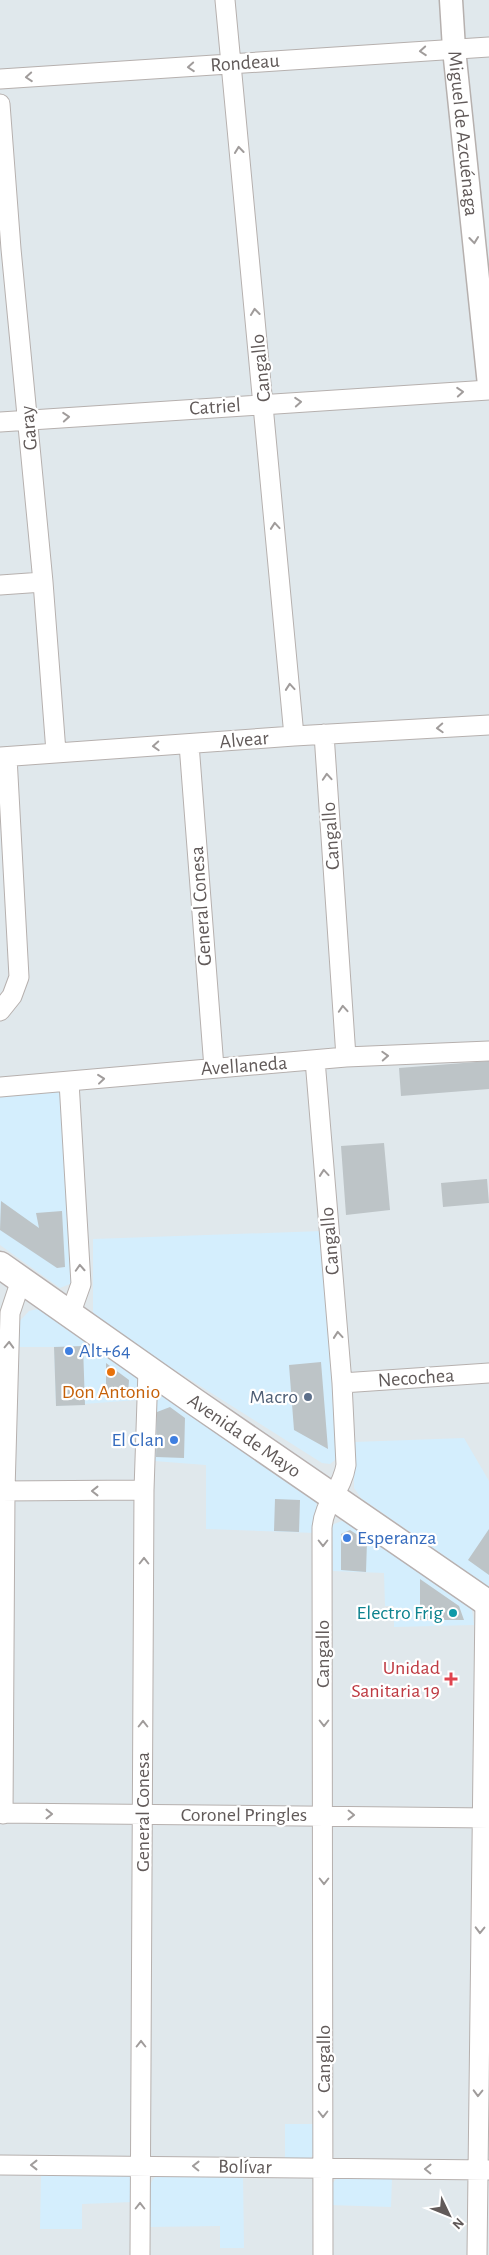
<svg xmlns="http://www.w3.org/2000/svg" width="489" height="2255" viewBox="0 0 489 2255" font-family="'Alegreya Sans',sans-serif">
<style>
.commercial{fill:#d4eefd}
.building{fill:#bdc4c7}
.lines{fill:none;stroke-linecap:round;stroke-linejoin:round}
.minor-casing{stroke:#b6b0ae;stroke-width:21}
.tertiary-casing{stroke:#b6b0ae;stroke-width:25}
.secondary-casing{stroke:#b8b1b0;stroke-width:29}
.minor{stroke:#fff;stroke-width:19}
.tertiary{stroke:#fff;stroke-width:22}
.secondary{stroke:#fff;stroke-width:26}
.oneway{stroke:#a09c9b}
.shop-dot{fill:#3f7fe0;stroke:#fff;stroke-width:2}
.food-dot{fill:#e8710a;stroke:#fff;stroke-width:2}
.service-dot{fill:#5c6f8a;stroke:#fff;stroke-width:2}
.culture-dot{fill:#0f9aa8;stroke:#fff;stroke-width:2}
.health-dot{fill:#e0444e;stroke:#fff;stroke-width:2}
.labels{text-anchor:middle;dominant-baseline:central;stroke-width:4.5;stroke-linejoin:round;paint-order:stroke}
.street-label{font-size:20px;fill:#615a59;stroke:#fff}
.shop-label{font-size:20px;fill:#366cbe;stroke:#fff;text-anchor:start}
.food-label{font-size:20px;fill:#c56008;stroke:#fff}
.service-label{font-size:20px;fill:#4e5e75;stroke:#fff;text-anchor:end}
.culture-label{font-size:20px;fill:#0d838f;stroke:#fff;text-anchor:end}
.health-label{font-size:20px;fill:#be3a42;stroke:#fff;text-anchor:end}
</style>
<rect width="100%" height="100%" fill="#e0e8ec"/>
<path class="commercial" d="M57,1091L66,1099L74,1275L70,1284L60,1288L0,1245V1094Z
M322,1231L336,1454L335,1460L330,1464L322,1463L102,1324L93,1312V1239Z
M37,1309L46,1312L138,1375V1400L56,1406L54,1347H15L18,1323L29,1311Z
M164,1394L316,1499L317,1510L315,1533L206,1529V1465L154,1461L155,1405L159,1398Z
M464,1438L489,1481V1587L361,1498L354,1488V1442Z
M344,1520L467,1603L472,1610L474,1625L394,1627V1606H385L384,1573L333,1571L332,1528L334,1524Z
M285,2124H315V2152L310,2159L285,2160Z
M41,2174L129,2175L132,2182L133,2202L82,2204V2229H40Z
M243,2174L244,2248H220V2226L147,2227V2191L153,2179L158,2175Z
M338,2177L392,2178L391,2207L329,2205V2187Z"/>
<path class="building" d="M489,1061V1089L401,1096L399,1068Z
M384,1143L390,1210L346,1215L341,1146Z
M487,1179L489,1203L443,1207L441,1183Z
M1,1201L39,1228L36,1213L62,1211L65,1267L57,1268L0,1230Z
M83,1346L85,1405L56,1406L54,1347Z
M321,1362L328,1449L294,1430L289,1365Z
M106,1363L129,1380L128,1395H106Z
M170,1407L185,1418L184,1458L156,1457L157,1412Z
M275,1499L300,1500L299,1532L274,1531Z
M489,1529V1575L468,1560Z
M350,1530L367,1541L366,1572L341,1570V1534Z
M420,1579L459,1606L464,1620H420Z"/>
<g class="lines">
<g class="minor-casing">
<path id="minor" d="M225,0L294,736
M0,79L489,47
M0,104L11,249L43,582L56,752
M0,422L489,390
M0,585L43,582
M324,734L346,1057
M189,744L214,1068
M0,757L294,736L489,725
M0,1011L12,996L19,977L7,757
M315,1060L342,1383L346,1465C342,1491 324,1502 322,1528L323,2255
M69,1082L81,1284L70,1315
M0,1087L346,1057L489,1051
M342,1383L489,1373
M0,1491L144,1490
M0,1813L489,1818
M3,1814L5,1491L10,1313L21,1280
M0,2165L489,2170
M140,2255L144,1490L148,1370
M477,2255L485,1601"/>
</g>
<g class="tertiary-casing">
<g id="tertiary">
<path id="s1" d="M451,0L454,49L489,385"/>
</g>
</g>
<g class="secondary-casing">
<g id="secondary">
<path id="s2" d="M0,1265L195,1402L489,1604"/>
</g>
</g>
<use href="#minor" class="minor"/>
<use href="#tertiary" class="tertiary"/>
<use href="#secondary" class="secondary"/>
</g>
<defs><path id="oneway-chevron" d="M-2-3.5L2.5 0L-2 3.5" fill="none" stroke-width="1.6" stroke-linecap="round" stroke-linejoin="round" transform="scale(1.25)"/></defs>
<g class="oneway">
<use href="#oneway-chevron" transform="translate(423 51) rotate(176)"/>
<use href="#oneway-chevron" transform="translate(191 67) rotate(176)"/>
<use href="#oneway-chevron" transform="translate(29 77) rotate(176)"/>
<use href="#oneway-chevron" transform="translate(239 150) rotate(-96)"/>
<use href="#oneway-chevron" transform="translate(474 240) rotate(84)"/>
<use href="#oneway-chevron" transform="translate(255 312) rotate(-96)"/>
<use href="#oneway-chevron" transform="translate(460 392) rotate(-4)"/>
<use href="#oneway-chevron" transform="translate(298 402) rotate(-4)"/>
<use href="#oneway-chevron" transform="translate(66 417) rotate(-4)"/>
<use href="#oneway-chevron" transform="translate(275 526) rotate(-95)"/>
<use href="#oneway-chevron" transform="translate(290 687) rotate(-95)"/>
<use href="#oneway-chevron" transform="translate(440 728) rotate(177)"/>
<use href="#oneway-chevron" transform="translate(156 746) rotate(177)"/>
<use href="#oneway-chevron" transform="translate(327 777) rotate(-94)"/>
<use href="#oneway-chevron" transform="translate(343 1009) rotate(-94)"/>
<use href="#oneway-chevron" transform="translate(385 1056) rotate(-3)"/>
<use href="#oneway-chevron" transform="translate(101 1079) rotate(-6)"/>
<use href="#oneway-chevron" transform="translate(324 1173) rotate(-95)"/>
<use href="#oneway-chevron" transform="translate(80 1268) rotate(-93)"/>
<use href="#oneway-chevron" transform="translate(338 1335) rotate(-95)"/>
<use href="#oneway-chevron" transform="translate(9 1345) rotate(-88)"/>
<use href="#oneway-chevron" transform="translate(95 1491) rotate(180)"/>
<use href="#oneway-chevron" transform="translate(323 1543) rotate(90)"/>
<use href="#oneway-chevron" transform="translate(144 1561) rotate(-90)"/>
<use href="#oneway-chevron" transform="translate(324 1723) rotate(90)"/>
<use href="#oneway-chevron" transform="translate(143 1724) rotate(-90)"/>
<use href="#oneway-chevron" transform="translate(49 1814)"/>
<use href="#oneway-chevron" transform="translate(351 1815) rotate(1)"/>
<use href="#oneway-chevron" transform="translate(324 1881) rotate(90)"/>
<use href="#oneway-chevron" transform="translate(480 1930) rotate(91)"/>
<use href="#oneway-chevron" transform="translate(141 2044) rotate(-90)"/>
<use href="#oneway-chevron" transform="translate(478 2093) rotate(91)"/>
<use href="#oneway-chevron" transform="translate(323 2114) rotate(90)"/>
<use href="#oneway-chevron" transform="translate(34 2165) rotate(180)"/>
<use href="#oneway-chevron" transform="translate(196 2166) rotate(-179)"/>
<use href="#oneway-chevron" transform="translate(428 2169) rotate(-179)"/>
<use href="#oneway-chevron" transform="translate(140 2206) rotate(-90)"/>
</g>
<g class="shop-dot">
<circle cx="69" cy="1351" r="5"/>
<circle cx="174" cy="1440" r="5"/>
<circle cx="347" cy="1538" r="5"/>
</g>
<circle class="food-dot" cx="111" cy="1372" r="5"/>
<circle class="service-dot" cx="308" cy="1397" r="5"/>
<circle class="culture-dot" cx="453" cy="1613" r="5"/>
<path class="health-dot" d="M448.5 1671.5h5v5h5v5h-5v5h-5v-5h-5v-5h5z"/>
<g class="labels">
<g class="street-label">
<text transform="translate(245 63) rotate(-4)">Rondeau</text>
<text stroke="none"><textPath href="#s1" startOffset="134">Miguel de Azcuénaga</textPath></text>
<text transform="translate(261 368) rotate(-96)">Cangallo</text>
<text transform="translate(215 407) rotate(-4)">Catriel</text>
<text transform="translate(29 428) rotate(-95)">Garay</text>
<text transform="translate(244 740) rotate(-5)">Alvear</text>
<text transform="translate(331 836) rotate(-94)">Cangallo</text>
<text transform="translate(201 906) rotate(-94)">General Conesa</text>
<text transform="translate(244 1066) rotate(-4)">Avellaneda</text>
<text transform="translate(330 1241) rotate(-95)">Cangallo</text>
<text transform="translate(416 1378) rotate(-4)">Necochea</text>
<text stroke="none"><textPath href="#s2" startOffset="298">Avenida de Mayo</textPath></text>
<text transform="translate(323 1654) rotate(-90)">Cangallo</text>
<text transform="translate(143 1812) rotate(-90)">General Conesa</text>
<text x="244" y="1815">Coronel Pringles</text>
<text transform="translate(324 2059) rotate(-90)">Cangallo</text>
<text transform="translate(245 2167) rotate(1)">Bolívar</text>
</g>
<g class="shop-label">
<text x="79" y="1351">Alt+64</text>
<text x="164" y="1440" text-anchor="end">El Clan</text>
<text x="357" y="1538">Esperanza</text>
</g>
<g class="food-label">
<text x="111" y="1392">Don Antonio</text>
</g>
<g class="service-label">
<text x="298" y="1397">Macro</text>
</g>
<g class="culture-label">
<text x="443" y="1613">Electro Frig</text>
</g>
<g class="health-label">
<text x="440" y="1668">Unidad<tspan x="440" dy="23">Sanitaria 19</tspan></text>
</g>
</g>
<g transform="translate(449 2215) rotate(133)" stroke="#ffffff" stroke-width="4" paint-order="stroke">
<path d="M0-4L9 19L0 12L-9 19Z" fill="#615a59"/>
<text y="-8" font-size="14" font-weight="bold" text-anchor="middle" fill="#615a59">N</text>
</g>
</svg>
